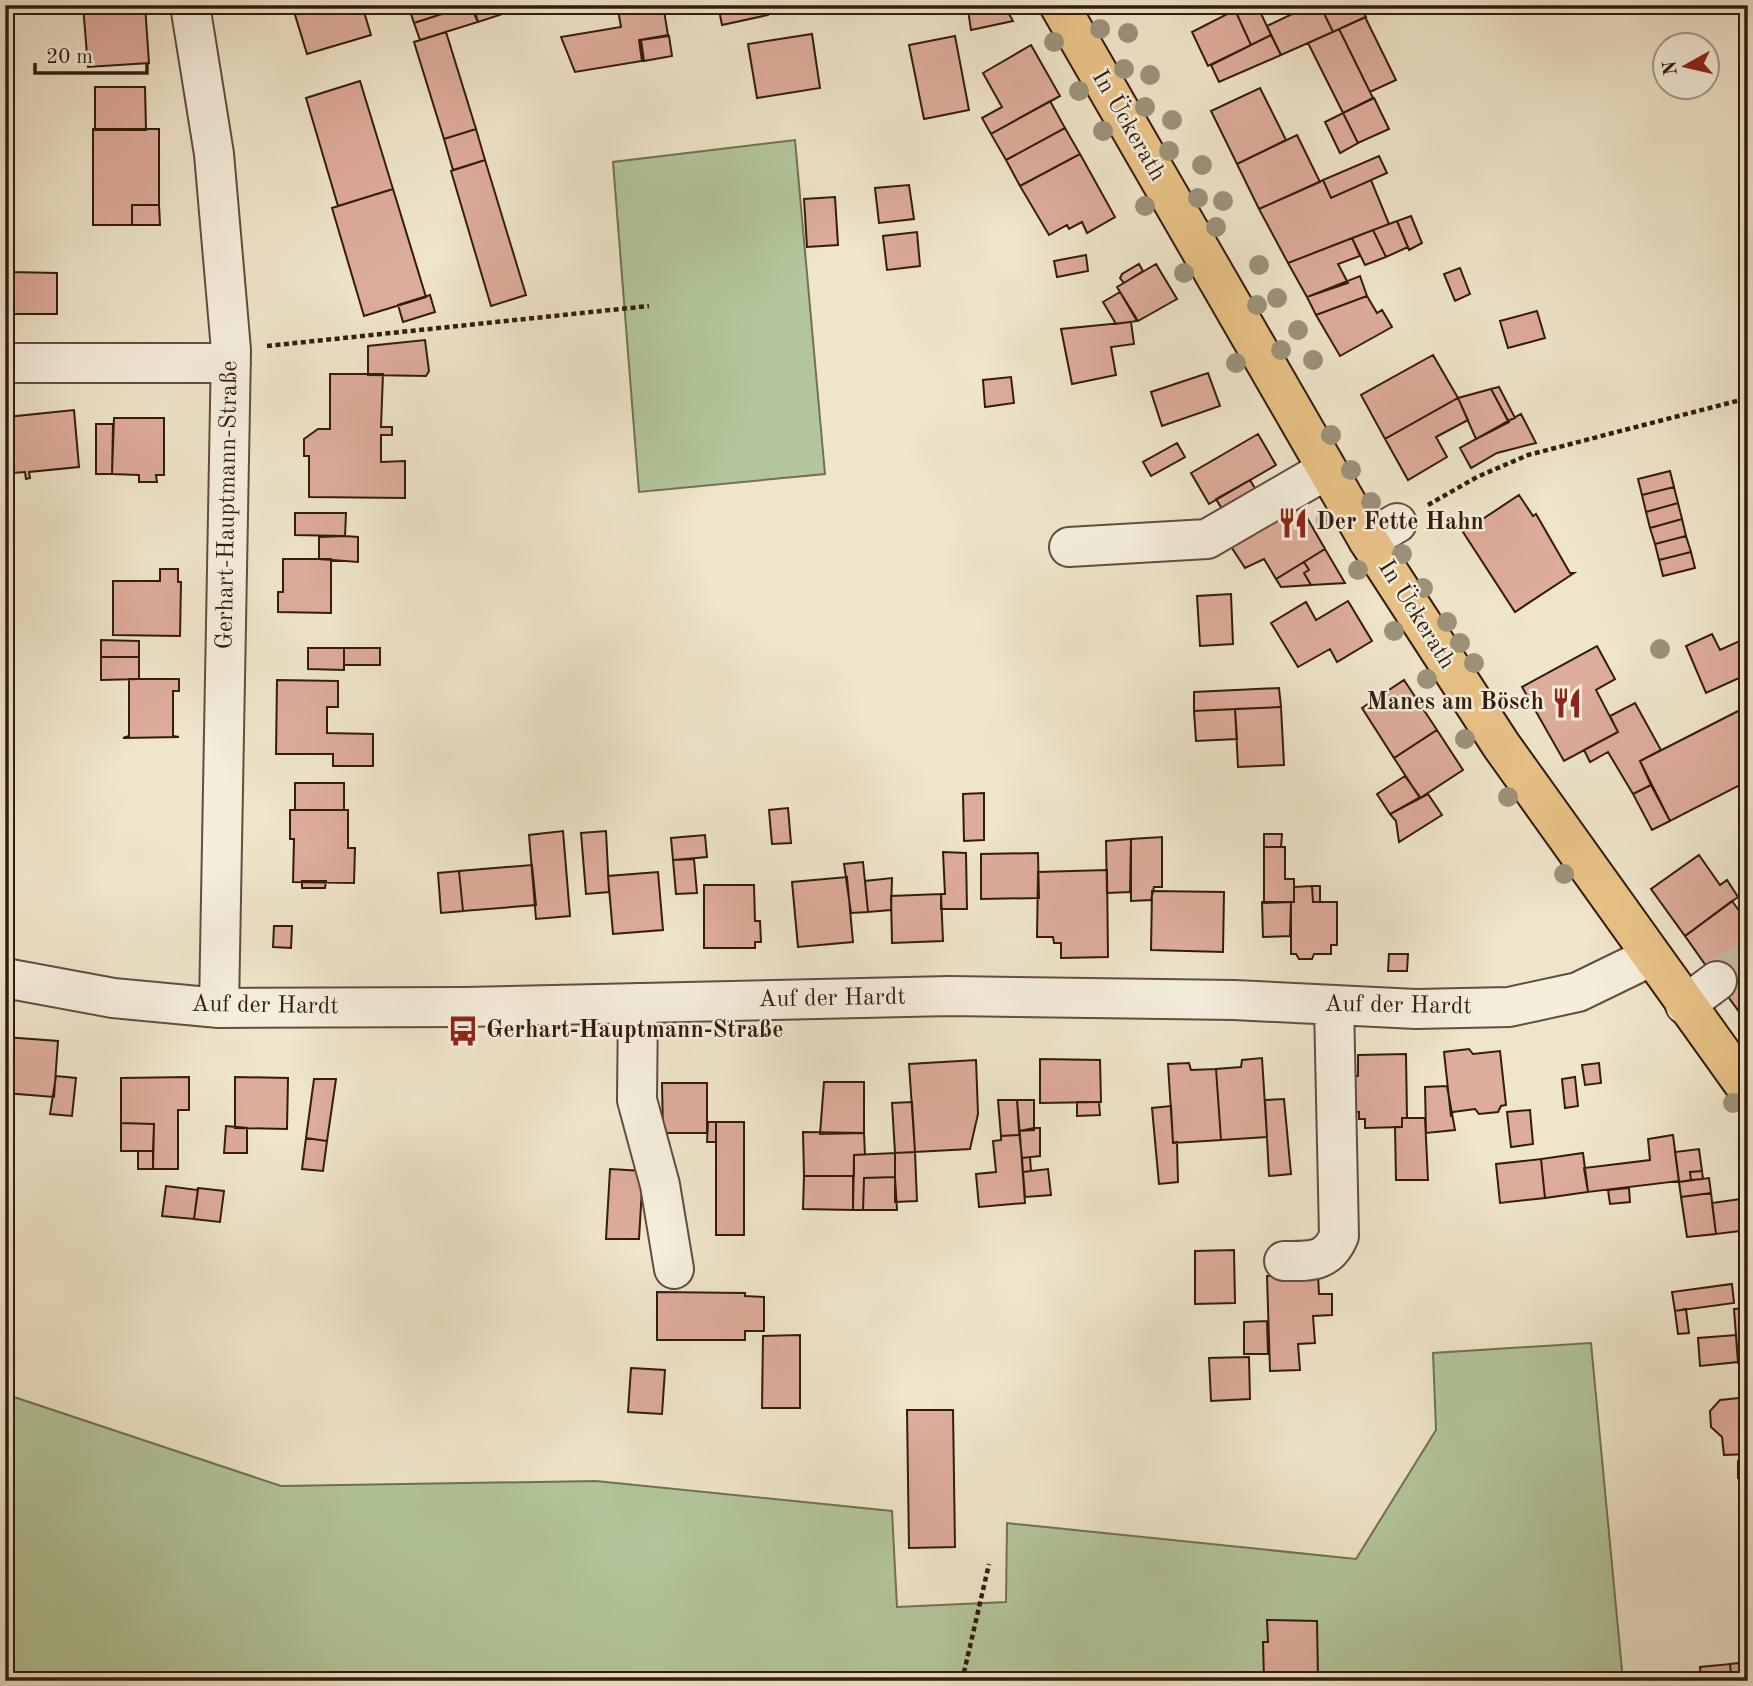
<svg xmlns="http://www.w3.org/2000/svg" width="1753" height="1686" viewBox="0 0 1753 1686" font-family="'Old Standard TT',serif">
<style>
.green{fill:#b3c69b;stroke:#727154;stroke-width:2}
.building{fill:#deac9b;stroke:#321c0e;stroke-width:2}
.lines{fill:none;stroke-linecap:round;stroke-linejoin:round}
.minor-tunnel{stroke:#c9bda4;stroke-width:38;stroke-dasharray:38 19;stroke-linecap:butt}
.minor-casing{stroke:#614e3d;stroke-width:42}
.major-casing{stroke:#321c0e;stroke-width:42}
.path{stroke:#321c0e;stroke-width:4.5;stroke-dasharray:5 3.5;stroke-linecap:butt}
.minor{stroke:#f5eedd;stroke-width:38}
.major{stroke:#e8c285;stroke-width:38}
.tree{fill:#9c927a}
.labels{text-anchor:middle;dominant-baseline:central;stroke-width:5;stroke-linejoin:round;paint-order:stroke}
.street-label{font-size:24px;fill:#321c0e;stroke:#f5eedd}
.poi-label{font-size:24px;font-weight:bold;fill:#321c0e;stroke:#f5eedd;text-anchor:start}
</style>
<rect width="100%" height="100%" fill="#efe5ca"/>
<filter id="stains"><feTurbulence type="fractalNoise" baseFrequency=".00286" numOctaves="4"/><feColorMatrix values="0 0 0 0 .2 0 0 0 0 .09 0 0 0 0 .02 0 0 0 .5 -.17"/></filter>
<radialGradient id="worn" r=".72"><stop offset=".6" stop-color="#630" stop-opacity="0"/><stop offset="1" stop-color="#630" stop-opacity=".3"/></radialGradient>
<path class="green" d="M795,140L825,474L639,492L613,162Z
M1591,1343L1623,1681H5V1394L281,1486L596,1481L892,1511L897,1607L1006,1602L1007,1523L1356,1559L1436,1430L1433,1353Z"/>
<path class="building" d="M83,5H145L149,63L88,67Z
M292,5H362L371,35L307,54Z
M408,5H470L414,23Z
M470,5L478,22L420,40L414,23Z
M473,5H530L478,22Z
M663,5L668,35L639,40L642,61L575,72L561,37L621,27L618,10L636,5Z
M718,5H766L768,15L722,25Z
M1004,5L1013,21L971,30L968,10Z
M1245,5H1257L1271,35L1251,45L1235,10Z
M1311,5H1320L1333,32L1281,55L1267,26Z
M1320,5H1360L1366,17L1333,32Z
M1235,10L1251,45L1208,66L1192,32Z
M1365,17L1396,80L1370,92L1339,29Z
M1339,29L1373,98L1343,113L1308,43Z
M446,32L476,129L444,139L414,42Z
M812,34L820,88L757,98L748,44Z
M1271,35L1281,55L1219,82L1211,65Z
M669,36L672,56L644,61L641,40Z
M955,36L969,110L924,119L909,45Z
M1031,45L1060,96L991,134L982,118L1002,107L983,73Z
M360,81L393,189L338,206L306,98Z
M95,87H145L146,130H95Z
M1260,88L1286,140L1237,164L1211,111Z
M1374,98L1389,129L1358,143L1343,113Z
M1050,101L1065,128L1006,160L991,134Z
M1343,113L1358,143L1340,153L1325,122Z
M1065,128L1080,154L1020,186L1006,160Z
M93,129H159V205H132V225H93Z
M476,129L485,160L453,170L444,139Z
M1297,135L1320,182L1259,209L1237,164Z
M1080,154L1115,217L1087,233L1082,222L1069,229L1067,225L1049,235L1020,186Z
M1379,156L1387,173L1331,198L1323,180Z
M485,160L526,295L491,306L451,171Z
M1323,180L1331,198L1371,180L1389,224L1288,263L1259,209Z
M909,185L914,219L879,223L875,188Z
M393,189L426,297L364,316L332,208Z
M835,197L838,245L807,247L804,199Z
M132,205H159L160,225H132Z
M1411,216L1422,243L1409,250L1397,221Z
M1397,221L1408,247L1386,257L1373,230Z
M1373,230L1386,257L1365,265L1352,238Z
M917,232L920,266L887,270L883,236Z
M1352,238L1360,256L1338,264L1348,283L1307,297L1288,263Z
M5,254H12V272L57,273V314H5Z
M1086,255L1088,271L1057,277L1054,261Z
M1139,264L1143,271L1124,283L1120,278L1122,274Z
M1156,264L1177,299L1138,321L1117,287Z
M1460,268L1470,294L1455,301L1444,274Z
M1360,276L1367,296L1316,315L1307,297Z
M1120,292L1137,321L1116,324L1103,302Z
M430,295L435,312L403,322L398,305Z
M1367,296L1377,313L1382,310L1392,327L1340,356L1316,315Z
M1537,311L1545,338L1508,348L1500,321Z
M1131,322L1134,344L1111,347L1116,375L1072,384L1061,329Z
M425,340L429,371L426,376L368,375V346Z
M1433,355L1458,398L1385,439L1361,395Z
M1208,373L1220,406L1162,426L1151,392Z
M330,374H383L381,427H392V435H381V462L405,461V498L309,497V456H304V439L318,429H330Z
M1011,377L1014,403L985,407L983,380Z
M1499,387L1515,418L1508,421L1491,389Z
M1491,389L1509,422L1476,439L1458,398Z
M1458,398L1468,420L1436,437L1447,457L1408,480L1385,439Z
M74,410L79,467L29,472L30,478L26,479L25,472L12,473L7,417Z
M1521,414L1536,443L1497,453L1471,468L1460,448Z
M114,418H164V475H156L157,482H139V475L112,474Z
M96,424H113L112,474H96Z
M1258,434L1276,465L1209,504L1191,473Z
M1177,443L1185,457L1151,476L1143,462Z
M5,452H10L13,484L5,485Z
M1670,471L1674,487L1642,495L1638,479Z
M1250,480L1259,495L1225,514L1216,499Z
M1674,487L1678,503L1646,512L1642,495Z
M1519,495L1533,516L1536,514L1570,573H1574L1515,612L1463,532Z
M1298,502L1325,549L1276,579L1264,559L1245,568L1230,545Z
M1678,503L1682,519L1650,528L1646,512Z
M295,513H346L345,536L295,535Z
M1682,519L1686,536L1655,544L1650,528Z
M345,536L358,537V562L319,559V537Z
M1686,536L1691,552L1659,560L1655,544Z
M1325,549L1345,583L1311,585L1304,573L1309,570L1304,562Z
M1691,552L1695,568L1663,576L1659,560Z
M283,559H331V613L278,612V592H283Z
M1304,562L1309,570L1304,573L1311,585L1281,587L1276,579Z
M160,569H178V582H181L180,636L113,635V581H160Z
M1231,594L1233,644L1200,646L1197,596Z
M1348,601L1372,641L1337,662L1330,649L1298,667L1271,623L1306,602L1316,620Z
M1712,634L1720,650L1744,639L1748,647V674L1706,693L1686,646Z
M101,640L139,641V657H101Z
M1597,646L1615,679L1596,690L1618,732L1564,761L1522,687Z
M308,648H344V670L308,669Z
M344,648H380V665H344Z
M101,657H139V679L101,680Z
M179,679V691H173V736L179,737L123,738L129,736V679Z
M277,680L338,681V707H327V733L373,734V766H333V754H276Z
M1404,680L1437,730L1394,758L1362,708Z
M1279,688L1281,707L1194,711V692Z
M1635,703L1661,750L1640,761L1651,785L1633,794L1608,752L1590,762L1584,750L1618,732L1610,716Z
M1748,706V781L1670,821L1640,761Z
M1281,707L1284,765L1238,767L1235,709Z
M1235,709L1237,739L1196,741L1194,711Z
M1437,730L1463,770L1420,798L1394,758Z
M1405,776L1420,797L1390,814L1377,794Z
M295,783H344V810H295Z
M1651,785L1670,821L1652,830L1633,794Z
M984,793V840L964,841L963,794Z
M1428,794L1442,815L1399,842L1396,821L1390,814Z
M788,808L791,843L772,844L769,810Z
M290,810H348V848H355L354,883L293,882L294,839H290Z
M563,831L570,916L536,919L529,835Z
M606,831L609,892L586,894L581,833Z
M1264,834H1282L1281,847H1264Z
M705,835L707,857L673,860L671,838Z
M1162,837V887H1154L1151,900L1131,901V839Z
M1131,839L1130,892L1107,893L1106,841Z
M1264,847H1285V879H1294V902L1264,903Z
M943,852L966,853L967,909H941V894H945Z
M1038,853L1039,898L981,899V854Z
M1699,855L1720,885L1727,880L1738,897L1685,936L1651,889Z
M694,859L697,893L676,894L673,860Z
M863,862L868,912L851,913L844,864Z
M532,865L536,905L463,911L459,871Z
M1107,870L1108,957L1061,958V943H1054L1053,937H1037L1038,872Z
M459,871L463,911L441,913L438,873Z
M658,872L663,930L613,934L608,876Z
M847,877L853,942L798,947L792,882Z
M892,878L891,910L868,912L865,881Z
M302,881H326L325,888H302Z
M704,885H754L755,921H760L761,942H755V948H704Z
M1312,886L1313,902H1337V945H1331V954H1314L1312,959H1299L1296,954H1291V902H1294V887Z
M1312,886H1320V902H1313Z
M1152,891L1224,892L1223,952L1151,950Z
M941,894L943,941L892,943L891,896Z
M1732,901L1748,923V968L1721,987L1685,936Z
M1262,902H1291L1290,936L1263,937Z
M274,926H292L291,948L273,947Z
M1389,954H1408L1407,971H1388Z
M1748,968V1024L1721,987Z
M5,1037L58,1041L54,1097L5,1093Z
M1469,1049L1473,1054L1500,1051L1506,1105L1501,1106L1498,1112L1479,1114L1475,1109L1453,1112L1451,1117L1444,1052Z
M1406,1054L1407,1118H1402V1127L1365,1128V1119H1359V1112H1348V1076H1358V1055Z
M1262,1058L1267,1137L1221,1140L1216,1069L1241,1067L1242,1060Z
M1040,1059L1100,1060L1101,1102L1040,1103Z
M976,1060L978,1114L970,1149L915,1152L909,1064Z
M1189,1063L1191,1070L1216,1069L1221,1140L1173,1143L1168,1064Z
M1599,1063L1601,1083L1585,1085L1582,1065Z
M56,1076L76,1078L72,1116L50,1114Z
M189,1077V1110H178V1169H153L154,1124L121,1123V1078Z
M235,1077L288,1078L287,1129L235,1128Z
M1575,1077L1578,1106L1565,1108L1562,1079Z
M314,1079H336L327,1141L306,1138Z
M824,1082H864V1133L820,1134Z
M662,1083H707V1133H663Z
M1447,1086L1455,1130L1426,1133L1425,1087Z
M1284,1099L1291,1174L1269,1176L1265,1100Z
M998,1100H1017L1020,1135L1001,1136Z
M1017,1100H1034V1130L1019,1131Z
M912,1102L915,1152L895,1153L892,1103Z
M1077,1102H1099L1100,1115L1077,1116Z
M1171,1106L1173,1143L1177,1142L1178,1182L1159,1184L1152,1108Z
M1530,1110L1533,1144L1511,1147L1507,1112Z
M1402,1118H1425L1428,1180H1396L1395,1127H1402Z
M708,1122H716V1142H707Z
M716,1122H744V1235H716Z
M121,1123L154,1124L153,1151H121Z
M226,1126L247,1128V1153H224Z
M1034,1128H1040V1156L1022,1158L1019,1131Z
M803,1132L864,1133L865,1155H854V1176H804Z
M1020,1135L1025,1203L979,1207L976,1174L996,1172L993,1141L1001,1140V1136Z
M1673,1135L1679,1181L1588,1192L1584,1168L1650,1160L1648,1139Z
M306,1138L327,1141L323,1171L302,1169Z
M1699,1149L1702,1171L1690,1172L1691,1180L1679,1182L1675,1152Z
M138,1151H153V1169H138Z
M915,1152L917,1201L895,1202V1153Z
M895,1153V1177L864,1178L863,1210H853L854,1155Z
M1583,1153L1588,1192L1545,1198L1541,1159Z
M1030,1157L1031,1171L1023,1172L1022,1158Z
M1541,1159L1545,1198L1500,1203L1496,1164Z
M610,1169L643,1171L639,1239H606Z
M1048,1169L1051,1195L1025,1197L1023,1172Z
M1702,1171L1703,1179L1691,1180L1690,1172Z
M804,1176H853V1210L803,1209Z
M895,1177L897,1210H863L864,1178Z
M1709,1178L1711,1193L1681,1197L1679,1182Z
M166,1186L198,1190L194,1219L162,1216Z
M198,1188L224,1191L220,1222L194,1219Z
M1629,1188L1630,1202L1610,1204L1608,1190Z
M1711,1193L1716,1234L1687,1237L1681,1197Z
M1748,1198V1230L1716,1234L1712,1203Z
M1234,1250L1235,1303L1195,1304V1251Z
M1318,1275L1319,1294H1332V1315L1313,1316L1315,1343L1298,1344L1300,1370L1270,1371L1267,1276Z
M1732,1284L1734,1303L1675,1311L1672,1292Z
M657,1292L745,1293V1296L764,1297V1331H745V1340H657Z
M1748,1308V1362L1738,1363L1734,1309Z
M1686,1309L1689,1333L1678,1334L1675,1311Z
M1267,1321L1268,1354H1244V1322Z
M800,1335V1408H762L763,1336Z
M1736,1335L1738,1362L1700,1366L1698,1338Z
M1249,1357L1250,1399L1211,1401L1209,1358Z
M631,1368L665,1370L662,1414L628,1412Z
M1748,1397V1454L1724,1455L1722,1437L1711,1427L1710,1411L1720,1400Z
M907,1410H953L955,1547L909,1548Z
M1738,1461H1748V1478H1738Z
M1748,1531V1552L1742,1553L1741,1532Z
M1267,1620L1317,1621L1318,1679H1264L1263,1642H1268Z
M1748,1662V1681H1732L1730,1664Z
M1730,1664L1732,1681H1701L1700,1667Z"/>
<g class="lines">
<path class="minor-tunnel" d="M1717,981L1748,958"/>
<g class="minor-casing">
<path id="minor" d="M190,5L214,154L231,350L219,1008
M5,363H231
M1368,540L1397,523
M1069,547L1207,539L1326,470
M5,978L113,998L219,1008L464,1007L950,996L1234,1000L1416,1009L1509,1007L1578,992L1650,957
M638,1003L637,1100L660,1185L674,1269
M1685,1005L1717,981
M1284,1261C1310,1261 1328,1263 1339,1236L1334,1005"/>
</g>
<g class="major-casing">
<path id="major" d="M1059,5L1368,540L1501,745L1748,1090"/>
</g>
<path class="path" d="M267,346L649,306
M1428,505L1477,477L1528,455L1748,398
M962,1681L989,1564"/>
<use href="#minor" class="minor"/>
<use href="#major" class="major"/>
</g>
<g class="tree">
<circle cx="1100" cy="29" r="10"/>
<circle cx="1128" cy="33" r="10"/>
<circle cx="1054" cy="42" r="10"/>
<circle cx="1124" cy="69" r="10"/>
<circle cx="1150" cy="75" r="10"/>
<circle cx="1079" cy="91" r="10"/>
<circle cx="1145" cy="107" r="10"/>
<circle cx="1172" cy="120" r="10"/>
<circle cx="1103" cy="131" r="10"/>
<circle cx="1169" cy="151" r="10"/>
<circle cx="1202" cy="165" r="10"/>
<circle cx="1198" cy="198" r="10"/>
<circle cx="1223" cy="201" r="10"/>
<circle cx="1145" cy="206" r="10"/>
<circle cx="1216" cy="227" r="10"/>
<circle cx="1259" cy="265" r="10"/>
<circle cx="1184" cy="273" r="10"/>
<circle cx="1277" cy="298" r="10"/>
<circle cx="1257" cy="305" r="10"/>
<circle cx="1298" cy="330" r="10"/>
<circle cx="1281" cy="350" r="10"/>
<circle cx="1313" cy="360" r="10"/>
<circle cx="1236" cy="363" r="10"/>
<circle cx="1331" cy="435" r="10"/>
<circle cx="1351" cy="470" r="10"/>
<circle cx="1371" cy="502" r="10"/>
<circle cx="1326" cy="520" r="10"/>
<circle cx="1402" cy="554" r="10"/>
<circle cx="1358" cy="570" r="10"/>
<circle cx="1423" cy="588" r="10"/>
<circle cx="1447" cy="622" r="10"/>
<circle cx="1394" cy="631" r="10"/>
<circle cx="1460" cy="643" r="10"/>
<circle cx="1660" cy="649" r="10"/>
<circle cx="1474" cy="663" r="10"/>
<circle cx="1427" cy="679" r="10"/>
<circle cx="1465" cy="739" r="10"/>
<circle cx="1508" cy="797" r="10"/>
<circle cx="1564" cy="874" r="10"/>
<circle cx="1733" cy="1103" r="10"/>
</g>
<defs>
<g id="restaurant-bare" transform="scale(2.415)"><path d="M-5-6h1v4h1v-4h1v4h1v-4h1v5L-1.5 .5V6h-2V.5L-5-1ZM5-6V6H3V1.5H1.5Q1.5-4 5-6Z" fill="#8f2418" stroke="#f5eedd" stroke-width="2.5" paint-order="stroke"/></g>
<g id="bus-bare" transform="scale(2.415)"><path d="M-5-6H5V4H4V6H2V4H-2V6H-4V4H-5ZM-3.5-4V0h7V-4ZM-3.5 1.2v1.5H-2V1.2ZM2 1.2v1.5H3.5V1.2Z" fill="#8f2418" stroke="#f5eedd" stroke-width="2.5" paint-order="stroke"/></g>
</defs>
<g fill-rule="evenodd">
<use href="#restaurant-bare" x="1293" y="523"/>
<use href="#restaurant-bare" x="1567" y="703"/>
<use href="#bus-bare" x="463" y="1031"/>
</g>
<g class="labels">
<g class="street-label">
<text transform="translate(1128 126) rotate(60)">In Ückerath</text>
<text transform="translate(228 505) rotate(-89)">Gerhart-Hauptmann-Straße</text>
<text transform="translate(1416 615) rotate(58)">In Ückerath</text>
<text transform="translate(832 999) rotate(-1)">Auf der Hardt</text>
<text transform="translate(265 1006) rotate(1)">Auf der Hardt</text>
<text transform="translate(1398 1006) rotate(1)">Auf der Hardt</text>
</g>
<g class="poi-label">
<text x="1316" y="523">Der Fette Hahn</text>
<text x="1544" y="703" text-anchor="end">Manes am Bösch</text>
<text x="486" y="1031">Gerhart-Hauptmann-Straße</text>
</g>
</g>
<rect width="1753" height="1686" fill="none" stroke="#efe5ca" stroke-width="28"/>
<rect x="7" y="7" width="1739" height="1672" fill="none" stroke="#321c0e" stroke-width="3.5"/>
<rect x="14" y="14" width="1725" height="1658" fill="none" stroke="#321c0e" stroke-width="2"/>
<g transform="translate(1686 66) rotate(262)"><circle r="33" fill="#f5eedd" stroke="#a79a8a" stroke-width="2"/>
<path d="M0-5L12 26L0 18L-12 26Z" fill="#8f2418"/>
<text y="-10" font-size="19" font-weight="bold" text-anchor="middle" fill="#321c0e">N</text>
</g>
<path d="M35 63v10h112v-10" fill="none" stroke="#321c0e" stroke-width="3.5"/>
<text x="46" y="63" font-size="21" fill="#321c0e" stroke="#f5eedd" stroke-width="5" paint-order="stroke">20 m</text>
<rect width="100%" height="100%" filter="url(#stains)"/>
<rect width="100%" height="100%" fill="url(#worn)"/>
</svg>
